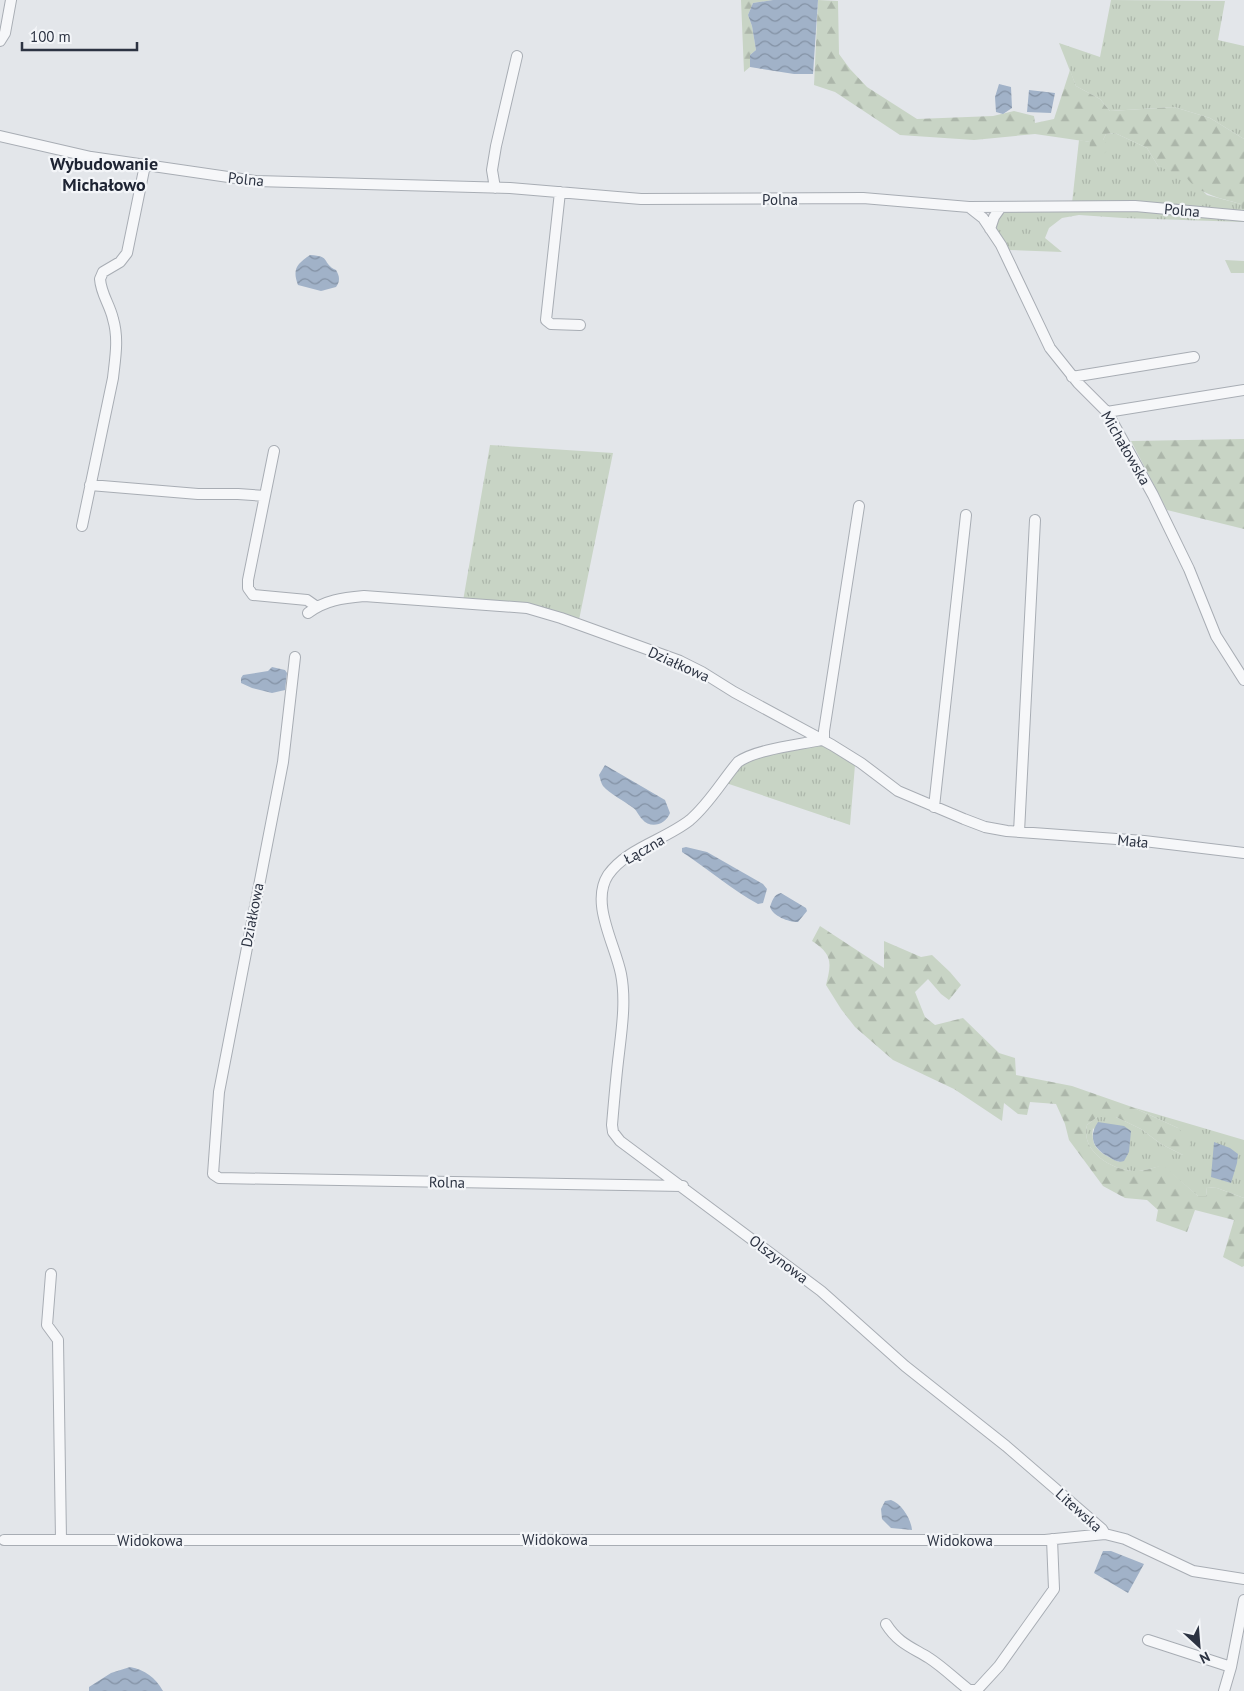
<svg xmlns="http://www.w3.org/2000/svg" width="1244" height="1691" viewBox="0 0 1244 1691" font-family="'PT Sans',sans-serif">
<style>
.grass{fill:url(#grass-tufts);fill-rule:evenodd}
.forest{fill:url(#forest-firs)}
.water{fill:url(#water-waves)}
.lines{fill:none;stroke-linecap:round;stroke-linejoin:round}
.minor-casing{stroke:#a8adb4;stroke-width:12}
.minor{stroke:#f6f7f9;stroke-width:10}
.labels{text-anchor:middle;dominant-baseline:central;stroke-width:4.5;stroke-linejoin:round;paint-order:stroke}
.street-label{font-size:15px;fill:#2c3342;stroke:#f3f5f8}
.quarter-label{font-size:18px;font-weight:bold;fill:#1e2433;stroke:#f3f5f8}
</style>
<defs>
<pattern id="grass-tufts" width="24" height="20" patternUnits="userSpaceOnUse" patternTransform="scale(1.25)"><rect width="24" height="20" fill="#c8d4c5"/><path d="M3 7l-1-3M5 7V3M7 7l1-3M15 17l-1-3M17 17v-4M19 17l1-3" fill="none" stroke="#acb6aa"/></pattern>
<pattern id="forest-firs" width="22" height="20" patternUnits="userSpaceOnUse" patternTransform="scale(1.25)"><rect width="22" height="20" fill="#c8d4c5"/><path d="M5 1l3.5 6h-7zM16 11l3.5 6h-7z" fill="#acb6aa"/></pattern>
<pattern id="water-waves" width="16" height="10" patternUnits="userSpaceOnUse" patternTransform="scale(1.25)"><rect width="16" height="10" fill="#a1b2c8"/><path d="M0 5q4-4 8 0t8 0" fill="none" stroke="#8391a4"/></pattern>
</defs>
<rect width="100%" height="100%" fill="#e3e6ea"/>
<path class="grass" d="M1111,0L1225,1L1218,40L1244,46V139L1210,118L1174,107L1110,111L1100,99L1076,86L1059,43L1100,57Z
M1115,133L1147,148L1158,166L1184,173L1207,195L1241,204L1242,213L1072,203L1079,140L1090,142L1103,140L1106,134Z
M1004,210H1134L1244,221V222L1123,218L1079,215L1062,218L1049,228L1045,238L1062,252L1008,250L996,231L998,216Z
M1225,260L1244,261V273H1231Z
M490,445L613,453L579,620L532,604L463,601Z
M820,743L855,765L850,825L726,783L746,760Z
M1132,1107L1244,1140V1198L1217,1188L1207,1187L1206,1196H1198L1163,1166C1155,1167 1147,1170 1139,1171C1114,1172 1080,1152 1087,1125L1097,1117H1116L1141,1129L1161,1144L1183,1155L1178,1128ZM1093,1128L1119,1162C1102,1154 1090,1149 1093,1128Z"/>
<path class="forest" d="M741,0H773L753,3L748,15L752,26L756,50L750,55V67L744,72Z
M818,0L838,1L839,54L850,69L867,87L917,119L993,116L1014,111L1034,116L1035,123L1054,119L1070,70L1076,86L1100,99L1110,111L1174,107L1210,118L1244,139V213H1242L1241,204C1220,198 1196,194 1184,174L1178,175L1158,166L1147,148L1115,133L1106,134L1103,140L1110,147L1102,156L1089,153L1090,142L1035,134L974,140L900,135L835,92L814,85Z
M1244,439V529L1167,510L1131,441Z
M820,926L884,968V941L921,957L932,955L950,972L961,985L949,1000L941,994L928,979L915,992L925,1017L935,1025L963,1018L999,1053L1015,1058L1016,1075L1072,1086L1132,1107L1178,1128L1191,1144L1183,1155L1161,1144L1141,1129L1116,1117H1097L1087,1125C1080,1152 1114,1172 1139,1171C1147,1170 1155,1167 1163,1165L1198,1196H1206L1207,1187L1217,1188L1244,1198V1266L1242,1267L1223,1257L1234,1220L1195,1210L1187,1232L1156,1221L1158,1210L1147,1200L1125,1198L1103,1186L1069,1140L1065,1124L1056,1104L1030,1102L1027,1115L1018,1114L1004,1103L1002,1121L954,1089L893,1060L855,1027L841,1009L826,985C832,962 832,954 812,941Z"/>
<path class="water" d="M773,0H818L813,74H794L750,67V55L756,50L752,26L748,15L753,3Z
M999,84L1011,87L1012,108L1003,114L996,112L995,97Z
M1029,90L1055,93L1051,113L1027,112Z
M310,255C332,256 321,263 336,270C340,277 340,281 336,287L321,291L298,285C292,269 297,264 310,255Z
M272,667L285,670L287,673L285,690L272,693L252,688L241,683V678L243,675L268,671Z
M605,765L665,800L670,813C666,824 651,830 642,819C638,815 637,810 632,807C624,801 610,794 603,786C601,783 600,778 599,775Z
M686,847L707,852L763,884L767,889L763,903L758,904C731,889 708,869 682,852V848Z
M781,893L806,908L807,911L798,922C788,922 773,916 770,907C772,901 774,894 781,893Z
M1098,1122L1124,1126L1131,1131L1129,1152L1124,1161C1118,1163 1114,1160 1109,1157C1093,1149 1088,1137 1098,1122Z
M1214,1142L1230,1148L1238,1154L1237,1163L1231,1183L1211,1177Z
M891,1500C902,1504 911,1519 912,1530L891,1528L882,1519L881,1509L885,1501Z
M1103,1551H1111L1144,1564L1128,1593L1094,1573Z
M130,1667C145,1670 155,1677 163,1691H89V1687L111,1673Z"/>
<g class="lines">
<g class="minor-casing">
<path id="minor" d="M0,41L5,33L11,0
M0,136L91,157L256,181L510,188L641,199L863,198L969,207L1135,206L1244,216
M495,188L492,170L496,146L517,56
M560,192L546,320L551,324L580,325
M969,207L983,218L1001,245L1050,348L1078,383L1107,412L1153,495L1189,569L1216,636L1244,680
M990,229L994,217L1001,207
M1072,377L1194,357
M1107,412L1244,390
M274,451L248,580V588L253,595L307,600L317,607
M90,485L198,494H238L265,496
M82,526L113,378C115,359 119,339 113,319C110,305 101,294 100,279L103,272L120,262L127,253L145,165
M308,613C325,600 343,598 364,596L527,608L561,618L680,661L702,672L734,692L832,745L861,763L898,791L964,819L985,827L1007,831L1144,841L1244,853
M295,657L283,762L219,1092L213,1174L219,1178L683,1186
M821,740C798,745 757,749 738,762C722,781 709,804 690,820C665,840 627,848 608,875C590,903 615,944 621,974C626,1000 622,1027 619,1053C616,1077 614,1101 612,1125L613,1132L620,1141L821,1291L905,1366L1006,1446L1102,1529L1105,1534
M824,741V731L859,506
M934,807L966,515
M1019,832L1035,520
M51,1274L47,1325L58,1340L61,1540
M4,1540H1045L1105,1534L1125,1539L1193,1571L1244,1579
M886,1624C898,1643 911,1647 929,1658C943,1667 956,1680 969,1690H977L999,1666L1054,1589L1052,1539
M1148,1640L1231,1667
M1224,1691L1231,1667L1244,1600"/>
</g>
<use href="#minor" class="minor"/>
</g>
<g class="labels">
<g class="street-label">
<text transform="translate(246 179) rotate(6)">Polna</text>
<text x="780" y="199">Polna</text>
<text transform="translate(1182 210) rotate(5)">Polna</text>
<text transform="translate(1126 448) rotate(60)">Michałowska</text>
<text transform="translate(679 664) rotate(24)">Działkowa</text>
<text transform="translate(1133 841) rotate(5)">Mała</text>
<text transform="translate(644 849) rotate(-30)">Łączna</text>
<text transform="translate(252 915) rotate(-79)">Działkowa</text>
<text transform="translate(447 1182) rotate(1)">Rolna</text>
<text transform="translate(779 1259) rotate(37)">Olszynowa</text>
<text transform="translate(1079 1510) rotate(42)">Litewska</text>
<text x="555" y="1539">Widokowa</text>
<text x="150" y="1540">Widokowa</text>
<text x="960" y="1540">Widokowa</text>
</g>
<g class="quarter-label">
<text x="104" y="163">Wybudowanie<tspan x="104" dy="21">Michałowo</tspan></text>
</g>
</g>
<g transform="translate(1199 1646) rotate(154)" stroke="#f3f5f8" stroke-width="4" paint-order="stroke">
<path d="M0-4L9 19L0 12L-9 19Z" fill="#2c3342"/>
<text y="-8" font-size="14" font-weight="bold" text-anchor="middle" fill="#2c3342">N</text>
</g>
<path d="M22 42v8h115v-8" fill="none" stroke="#2c3342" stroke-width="2.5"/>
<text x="30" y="42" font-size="15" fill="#2c3342" stroke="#f3f5f8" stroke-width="4" paint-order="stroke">100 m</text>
</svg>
